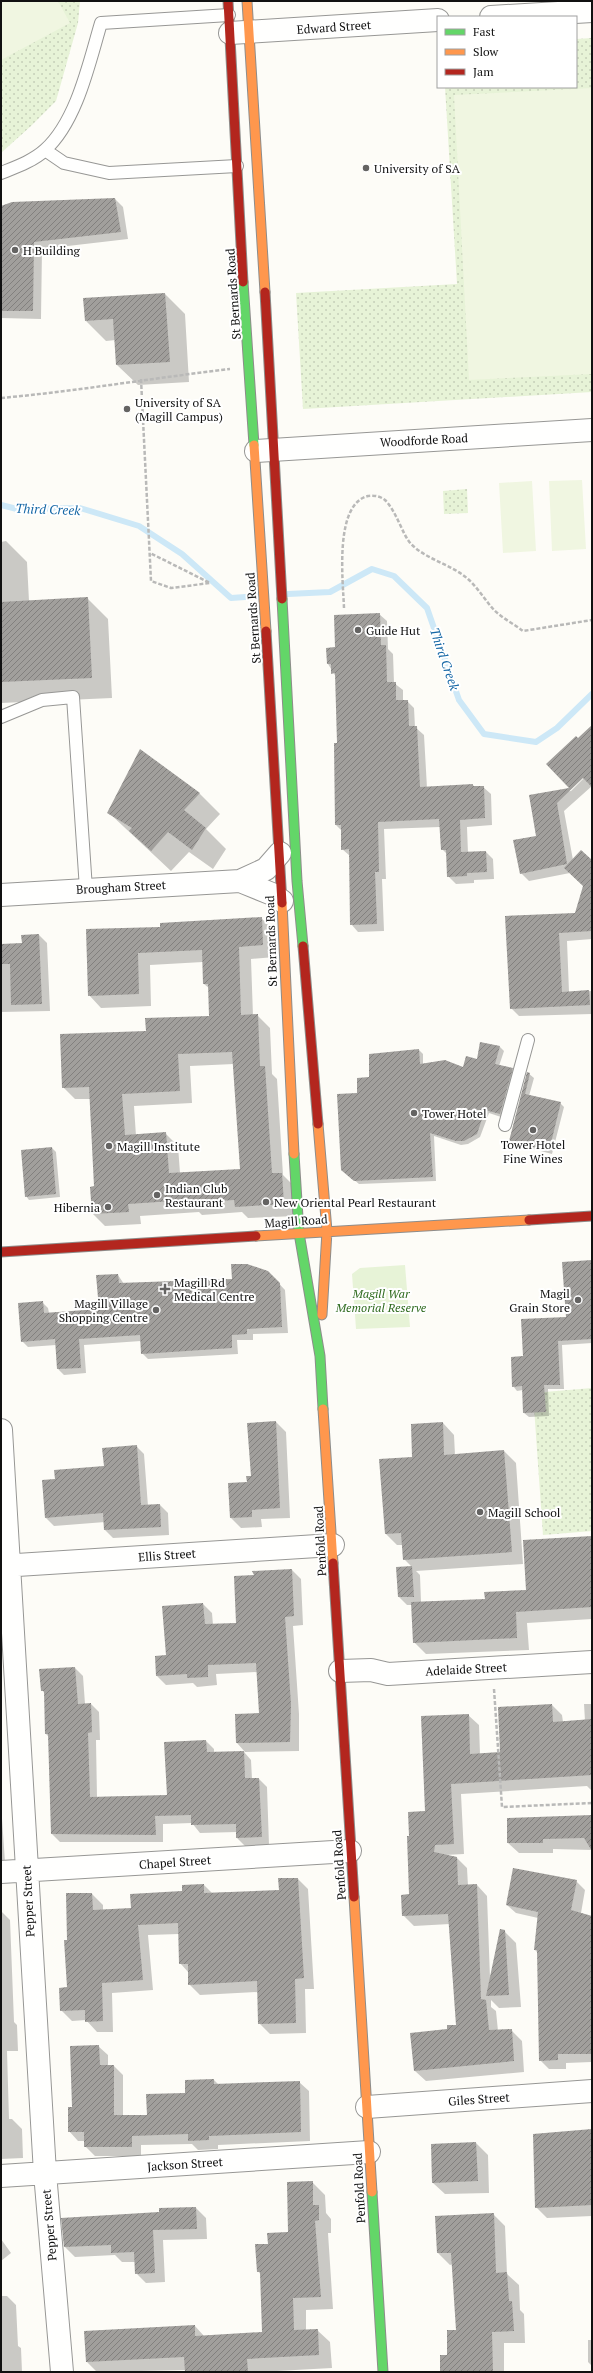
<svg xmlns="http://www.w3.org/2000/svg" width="593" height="2373" viewBox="0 0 593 2373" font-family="'PT Serif',serif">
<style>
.grass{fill:url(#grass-dots)}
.garden{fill:#e7f3d7}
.pitch{fill:#f0f6e1}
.shadow{fill:#0003;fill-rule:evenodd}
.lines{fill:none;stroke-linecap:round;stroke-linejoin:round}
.stream{stroke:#cde8f7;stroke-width:6}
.building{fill:url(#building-hatch);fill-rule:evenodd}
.lane-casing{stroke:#979795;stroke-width:14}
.street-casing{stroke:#979795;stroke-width:24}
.fast-casing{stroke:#8e8d8b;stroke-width:11}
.slow-casing{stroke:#8e8d8b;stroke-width:11}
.jam-casing{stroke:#8e8d8b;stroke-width:11}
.path{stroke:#b9b9b8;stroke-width:2.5;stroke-dasharray:4 2;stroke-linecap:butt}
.lane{stroke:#fffffe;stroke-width:12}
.street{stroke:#fffffe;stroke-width:22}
.fast{stroke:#63d668;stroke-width:9}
.slow{stroke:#ff974d;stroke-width:9}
.jam{stroke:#b3261e;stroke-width:9}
.poi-dot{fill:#646362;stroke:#fff;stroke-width:1.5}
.labels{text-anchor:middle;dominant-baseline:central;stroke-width:4;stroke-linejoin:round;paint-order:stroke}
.street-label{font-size:12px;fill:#111;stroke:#fff}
.poi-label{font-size:12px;fill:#111;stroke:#fff;text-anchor:start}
.park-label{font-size:12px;font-style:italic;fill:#2f6b1f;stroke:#fff}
.water-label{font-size:13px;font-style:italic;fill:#1768a6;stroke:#fff}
</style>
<defs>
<pattern id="grass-dots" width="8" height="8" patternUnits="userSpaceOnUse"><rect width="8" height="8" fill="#e7f3d7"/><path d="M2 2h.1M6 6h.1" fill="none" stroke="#c5cfb8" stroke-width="1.8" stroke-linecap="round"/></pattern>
<pattern id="building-hatch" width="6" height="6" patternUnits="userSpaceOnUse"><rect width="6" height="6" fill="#a19f9c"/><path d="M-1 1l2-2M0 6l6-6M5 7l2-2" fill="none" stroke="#82807e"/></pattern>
</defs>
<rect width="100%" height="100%" fill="#fdfcf7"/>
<path class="grass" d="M1,1H80L78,23L56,101L31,126L1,153Z
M592,38V392L303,409L296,293L457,284L445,87H576V39Z
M467,489L468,513L444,514L443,491Z
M592,1388V1531L543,1535L533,1393Z"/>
<path class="garden" d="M405,1265L410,1327L356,1329L352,1274L360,1268Z"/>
<path class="pitch" d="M1,1H58L70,23L1,60Z
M592,88V374L469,380L454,95Z
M582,480L586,549L552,551L549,481Z
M532,481L536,551L503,553L499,483Z"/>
<path class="shadow" d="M115,199L123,207L128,239L42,249L41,319L1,318V207Z
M165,294L185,314L189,382L138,385L117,365L116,340L106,341L86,321Z
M6,541L27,562L29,601L87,598L108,619L112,698L1,703V542Z
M379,614L387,621L388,649L393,654L394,683L403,690V701H407L414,708L415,727L424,735L427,788L473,785L475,787H483L491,794L492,825L467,827L468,853L486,852L493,859L494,879L474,880V883L456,884L448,876V855L442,849L440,827L384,829L386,879H382L384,931L358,932L351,924L350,856L342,849V831L336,825L338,744L336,677L328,664L336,648Z
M592,727V786L564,811L573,860L592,861V939L567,941L569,992L592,991V1014L519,1016L511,1008L506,917L575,914L584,886L570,873L529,881L521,873L537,836L530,796L571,791L587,775L578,740Z
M140,751L200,794L220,814L206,829L226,849L213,869L189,852L171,871L108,812Z
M261,918L274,930L275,957L251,959L253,1016H258L270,1028L272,1074L277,1079L283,1175L294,1186L296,1216L248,1218L242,1212L202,1215L199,1212L140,1216L141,1224L105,1226L93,1214L95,1186L91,1099H75L63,1087L147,1032L210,1017V989L204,984L203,962L150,965L151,1006L101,1008L89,995L161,928ZM234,1064L241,1170L180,1173L178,1146L165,1133L136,1136L134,1106L192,1103L190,1066Z
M39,935L47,943L50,1011L1,1012V947L23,944Z
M481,1043L500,1047L504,1051L499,1066L512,1069L516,1073L504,1118L489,1113L480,1137L468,1144L461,1145L434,1136L436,1181L359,1184L347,1174L358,1094L370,1078L419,1050L423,1054V1065L464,1068L478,1060Z
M528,1073L534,1078L529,1096L560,1103L564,1107L552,1154L514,1144L510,1141Z
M52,1148L56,1152L60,1197L29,1200L26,1196Z
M592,1261V1343L562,1345L564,1389H548L549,1416L529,1417L524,1413L523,1390L517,1391L513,1386L524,1357L567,1318Z
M268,1272L285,1290L288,1333L253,1334V1340H237L238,1354L148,1359L142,1353L141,1341L84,1345L86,1373L64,1375L58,1369L56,1345L28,1347L22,1341L42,1302L48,1308L49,1313L100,1310L118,1275L124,1284L233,1280Z
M276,1422L286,1432L290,1518L261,1519L262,1527L241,1528L231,1518L252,1477Z
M443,1423L454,1435L455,1455L504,1451L516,1463L523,1564L416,1571L420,1575L421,1602L486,1600L527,1591L592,1537V1619L527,1623L529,1650L426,1654L414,1642L412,1605H407L399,1597L412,1567L404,1559L403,1545H397L386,1534L413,1458Z
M136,1446L144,1454L148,1506L160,1505L168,1513L169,1535L113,1538L105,1530V1522L54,1526L46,1518L43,1481L56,1480L105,1467Z
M292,1570L301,1579L303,1625L293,1626L299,1714V1751L244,1752L251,1760L252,1779H259L267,1787L269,1845L245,1846L237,1838V1832L200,1833L192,1823L163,1824V1842H60L52,1834L49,1737L46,1734L45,1694L42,1690L75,1668L83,1676L85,1704H91L99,1712L100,1740H96L97,1797L168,1796L206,1741L214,1749V1753L245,1752L237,1743L236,1715L260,1714L258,1672L216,1674L217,1685L197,1687L193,1683L166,1685L157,1676L167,1656L203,1604L212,1613L213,1625L237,1624L255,1576Z
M584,1704H592V1791L587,1786L461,1794L464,1854L445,1855L457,1858L467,1868L468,1886L477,1885L487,1896L490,1978L504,1931L516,1943L521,2007L499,2008L491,2000V2007L496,2011L498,2031L511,2030L522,2041L524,2072L426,2081L415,2071L412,2034L448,2030L457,2025L450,1924L414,1926L403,1915L411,1895L410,1837L426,1812L468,1715L479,1725L480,1754L501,1753L552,1705L562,1715L563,1722L585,1721Z
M1,1804L5,1862H1Z
M592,1816V1850L553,1849V1853H519L508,1843Z
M298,1879L308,1889L314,1989H305L306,2033L270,2034L259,2023L258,1992L200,1995L189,1984V1973L180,1963L179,1934L148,1935L153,1990L112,1993L113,2032H97L86,2020L72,2021L61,2010L69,1988L68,1940L92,1894L103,1905V1911L132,1909L204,1885L212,1893L280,1891Z
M576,1881L585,1890L581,1913L592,1917V2062L566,2063V2069H549L540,2060L538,1953L535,1950L538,1918L516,1913L507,1905Z
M1,1911L10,1920L14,2022L17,2025L18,2051H7L9,2119H12L22,2129L23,2158L1,2159Z
M98,2046L108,2055V2066H114L123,2075V2116H148L214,2080L219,2085L299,2082L309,2091L310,2141L218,2145V2149L198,2150L192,2144L141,2145V2156H95L85,2146V2141H78L69,2131L73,2108Z
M592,2130V2216L547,2218L536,2207Z
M476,2143L488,2155L489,2193L445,2194L433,2183L432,2144Z
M312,2182L325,2195L326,2213L331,2219V2233H328L333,2309L306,2310V2330H317L330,2342L332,2368L259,2372H186V2370L97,2372L87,2362L85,2332L195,2326L204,2336L263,2333L261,2275L258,2271L269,2245L290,2233Z
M196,2208L206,2218L207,2239L163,2240L165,2282L146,2283L136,2273L135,2262H122L115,2255L75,2257L65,2247L160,2213Z
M493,2214L505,2226L507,2274L519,2285L520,2310L524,2314L525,2343H504V2372H441L457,2331L453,2264L450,2265L438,2253Z
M1,2239L11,2253L1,2261Z
M1,2296H7L16,2305L18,2346L21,2348L22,2372H1Z
M588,2340H592V2366L588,2362Z"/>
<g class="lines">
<path class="stream" d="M1,505L17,509L80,508L139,526L182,554L231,598L260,596
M288,594L330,592L372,569L394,576L427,608L459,700L484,734L536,742L557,728L592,694"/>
</g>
<path class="building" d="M115,198L121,232L34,242L33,311H1V206L12,202Z
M165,293L170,362L116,365L113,319L85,321L83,298Z
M88,597L92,678L1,682V602Z
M380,613L381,645H386L387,682H396V700H408L409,726H417L420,787L473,784V786H484L485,818L460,820L461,852L486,851L487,872L467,873V876L447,877L446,850H441L439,819L378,822L379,872H375L377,924L350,925L349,849L341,850V825H335L334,743H337L335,673L331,674V664H327L326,648L335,647L334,615Z
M592,725V787L583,778L557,803L567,864L520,874L513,840L536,836L529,795L569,788L546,764L576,736L578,738Z
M140,749L200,793L184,810L206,828L192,850L168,832L151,851L129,831L132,828L107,813Z
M581,850L592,860V931L559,933L562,992L589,990L590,1005L510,1009L505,916L575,913L583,886L564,868Z
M262,917L263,945L239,947L241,1015L258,1014L260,1066H265L272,1173H282L284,1204L235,1207L234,1200L188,1203V1200L128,1204L129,1212L92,1214L90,1187L94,1186L89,1087L62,1088L60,1034L146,1031L145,1018L209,1016L208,984H203L202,950L138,953L139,994L88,996L86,929L160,927V923ZM232,1052L240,1169L169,1173L166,1132L125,1135L122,1094L180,1091L178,1054Z
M39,934L42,1004L11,1005L10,964H1V944L22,943L21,935Z
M480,1042L500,1046L495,1064L513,1068L500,1114L485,1110L477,1134L464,1141H456L430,1133L433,1177L354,1181L341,1170L337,1094L357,1093V1078L369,1077V1054L419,1049L420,1064L445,1060L463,1067L466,1056L477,1059Z
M527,1072L530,1073L525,1094L561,1102L549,1151L509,1141Z
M52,1147L56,1194L25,1197L21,1150Z
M592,1260V1339L558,1341L560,1385H544L546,1412L523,1413L522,1386L512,1387L511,1357L523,1356L521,1319L566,1317L562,1262Z
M231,1264H247L268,1271L280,1283L282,1327L247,1329V1334L232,1335V1348L141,1354L140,1335L79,1339L81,1368L57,1369L55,1339L21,1342L18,1303L43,1301L44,1313L99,1309L96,1275L118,1274L119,1283L232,1279Z
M276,1421L280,1508L252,1510V1517L230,1518L228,1483L247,1482L246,1476H251L247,1423Z
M443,1422L444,1455L504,1450L512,1552L403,1560L401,1533L385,1534L379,1459L412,1457L411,1424Z
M137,1445L141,1505L160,1504L161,1527L104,1530L103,1513L45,1518L42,1480L55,1479L54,1470L104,1466L102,1448Z
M592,1536V1607L516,1612L517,1638L413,1643L411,1602L485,1599L484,1592L526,1590L523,1540Z
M412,1566L414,1597H398L396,1567Z
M292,1569L294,1616L285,1617L291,1704L290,1742L236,1743L235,1714L259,1713L256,1663L208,1665V1677L187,1678V1674L156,1676L155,1656L166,1655L162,1606L203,1603L205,1624L236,1623L234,1576L254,1575L252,1571Z
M75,1667L78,1704L91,1703L92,1732L88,1733L90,1797L167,1795L164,1742L206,1740L207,1752L244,1751L245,1778H259L262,1837L236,1838V1824L191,1825V1815L155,1816L156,1835L51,1834L48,1734H45L44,1691H41L39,1669Z
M552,1704L553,1722L592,1719V1775L451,1784L454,1844L435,1845L434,1852L457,1857L458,1885L477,1884L481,1999L486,2000L489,2030L512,2029L514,2061L414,2071L410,2033L447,2029V2025H456L448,1914L402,1916L401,1895L409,1894L407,1836H409L408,1812L425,1811L421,1716L469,1714L470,1754L500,1752L498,1707Z
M592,1815V1851L584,1838L543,1839V1843H507V1818Z
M513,1868L577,1880L571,1910L592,1916V2054H558V2060L539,2061L537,1950H534L538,1912L506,1905Z
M278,1878H298L304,1978L295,1979L296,2023L258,2024L257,1981L188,1985V1964H179L178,1923L138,1925L143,1980L102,1983L103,2021L85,2022V2010L60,2011L59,1988L67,1987L64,1940H67L66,1893H92L93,1910L131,1908L130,1894L182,1891V1885L204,1884V1893L279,1890Z
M500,1929L505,1930L509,1995L486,1996Z
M99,2045L100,2065H114V2115H147L146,2094L185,2093V2080L214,2079V2084L300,2081L301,2132L209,2136V2140L188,2141V2134L132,2136V2147H84V2132H68V2107H72L70,2046Z
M592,2129V2205L535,2208L533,2134Z
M476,2142L478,2181L432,2183L431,2144Z
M313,2181V2205H319V2220L315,2221L321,2297L293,2298L294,2330L318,2329L319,2355L247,2359L248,2372H185L184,2357L86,2362L84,2331L195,2325V2336L262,2332L260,2272H257L255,2244H268L267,2233L288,2232L287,2182Z
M196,2207L197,2229L153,2230L155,2273L135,2274L134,2252L111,2253V2245L64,2247L61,2218L159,2212V2208Z
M494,2213L496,2273L507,2272L509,2301H512L514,2331L492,2332L493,2372H440V2355H447V2330H456L451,2253H437L435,2216Z"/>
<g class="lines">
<g class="lane-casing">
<path id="lane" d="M45,150L64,163L109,173L237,166
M1,173C16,167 33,161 45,150C77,121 89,63 101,23L229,15
M1,717L42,700L73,697L86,889
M505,1125L528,1040"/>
</g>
<g class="street-casing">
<path id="street" d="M491,17L592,11
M230,33L438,20
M256,451L592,430
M240,881L266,869L280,853
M1,895L240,881L272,894L282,901
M1,1430L45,2173L62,2372
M1,1566L333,1545
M340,1671L371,1670L388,1674L592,1662
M1,1872L350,1851
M367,2107L592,2091
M1,2176L369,2152"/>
</g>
<g class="fast-casing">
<path id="fast" d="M243,282L254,445
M282,599L297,881L303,946
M294,1154L299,1233L320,1356L323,1409
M372,2192L383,2372"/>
</g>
<g class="slow-casing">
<path id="slow" d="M247,1L265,292
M254,445L266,631
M282,903L294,1154
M318,1124L327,1231L322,1315
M256,1236L529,1220
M323,1409L333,1563
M354,1897L372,2192"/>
</g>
<g class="jam-casing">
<path id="jam" d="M228,1L243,282
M265,292L282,599
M266,631L282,903
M303,946L318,1124
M529,1220L592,1216
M1,1252L256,1236
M333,1563L354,1897"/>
</g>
<path class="path" d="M141,379L151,581L171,588L210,583L150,553
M1,398C78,391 153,378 230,369
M344,608C343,581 334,504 368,496C373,495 380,496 385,500C397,512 402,534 411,544C427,560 451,564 468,579C478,588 485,600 494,610C502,618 514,624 523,631L592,620
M494,1689L502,1807L592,1803"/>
<use href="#lane" class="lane"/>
<use href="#street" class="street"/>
<use href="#fast" class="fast"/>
<use href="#slow" class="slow"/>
<use href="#jam" class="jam"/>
</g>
<g class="poi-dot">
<circle cx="366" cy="168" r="4"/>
<circle cx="15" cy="250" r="4"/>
<circle cx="127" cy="409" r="4"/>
<circle cx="358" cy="630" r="4"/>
<circle cx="414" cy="1113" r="4"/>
<circle cx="533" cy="1130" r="4"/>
<circle cx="109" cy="1146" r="4"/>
<circle cx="157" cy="1195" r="4"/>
<circle cx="266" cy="1202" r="4"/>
<circle cx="108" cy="1207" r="4"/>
<path d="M163 1283h4v4h4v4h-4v4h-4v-4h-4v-4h4z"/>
<circle cx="578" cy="1300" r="4"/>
<circle cx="156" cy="1310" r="4"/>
<circle cx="480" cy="1512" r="4"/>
</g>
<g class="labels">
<g class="street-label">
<text transform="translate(334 27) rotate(-4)">Edward Street</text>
<text transform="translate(233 294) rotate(-94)">St Bernards Road</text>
<text transform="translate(424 440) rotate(-3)">Woodforde Road</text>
<text transform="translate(253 618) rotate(-94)">St Bernards Road</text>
<text transform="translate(121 887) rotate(-3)">Brougham Street</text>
<text transform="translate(271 941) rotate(-92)">St Bernards Road</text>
<text transform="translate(296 1221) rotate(-4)">Magill Road</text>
<text transform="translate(320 1541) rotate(-93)">Penfold Road</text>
<text transform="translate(167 1555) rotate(-4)">Ellis Street</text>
<text transform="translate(466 1669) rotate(-3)">Adelaide Street</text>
<text transform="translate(175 1862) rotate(-4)">Chapel Street</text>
<text transform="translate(339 1865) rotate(-94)">Penfold Road</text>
<text transform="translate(28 1901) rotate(-93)">Pepper Street</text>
<text transform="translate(479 2099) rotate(-4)">Giles Street</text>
<text transform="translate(185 2164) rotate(-4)">Jackson Street</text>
<text transform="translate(359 2188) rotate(-93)">Penfold Road</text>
<text transform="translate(49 2225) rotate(-95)">Pepper Street</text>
</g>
<g class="poi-label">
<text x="374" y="168">University of SA</text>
<text x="23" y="250">H Building</text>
<text x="135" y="402">University of SA<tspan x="135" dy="14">(Magill Campus)</tspan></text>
<text x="366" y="630">Guide Hut</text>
<text x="422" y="1113">Tower Hotel</text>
<text x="533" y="1144" text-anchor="middle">Tower Hotel<tspan x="533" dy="14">Fine Wines</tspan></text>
<text x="117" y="1146">Magill Institute</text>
<text x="165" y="1188">Indian Club<tspan x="165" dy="14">Restaurant</tspan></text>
<text x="274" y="1202">New Oriental Pearl Restaurant</text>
<text x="100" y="1207" text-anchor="end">Hibernia</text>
<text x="174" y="1282">Magill Rd<tspan x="174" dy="14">Medical Centre</tspan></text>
<text x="570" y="1293" text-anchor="end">Magil<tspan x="570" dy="14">Grain Store</tspan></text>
<text x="148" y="1303" text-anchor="end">Magill Village<tspan x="148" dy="14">Shopping Centre</tspan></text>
<text x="488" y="1512">Magill School</text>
</g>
<g class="park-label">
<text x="381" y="1293">Magill War<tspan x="381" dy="14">Memorial Reserve</tspan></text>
</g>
<g class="water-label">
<text transform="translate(48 509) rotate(2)">Third Creek</text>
<text transform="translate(445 659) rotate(71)">Third Creek</text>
</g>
</g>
<rect width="593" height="2373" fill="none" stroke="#111111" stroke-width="4"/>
<rect x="437" y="16" width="140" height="72" fill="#ffffff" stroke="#a0a0a0"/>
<rect x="445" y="29" width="20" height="6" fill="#63d668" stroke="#a0a0a0"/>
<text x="473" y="36" font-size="12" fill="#111111">Fast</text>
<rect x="445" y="49" width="20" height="6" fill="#ff974d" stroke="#a0a0a0"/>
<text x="473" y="56" font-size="12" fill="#111111">Slow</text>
<rect x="445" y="69" width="20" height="6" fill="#b3261e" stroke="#a0a0a0"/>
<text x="473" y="76" font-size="12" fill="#111111">Jam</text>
</svg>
